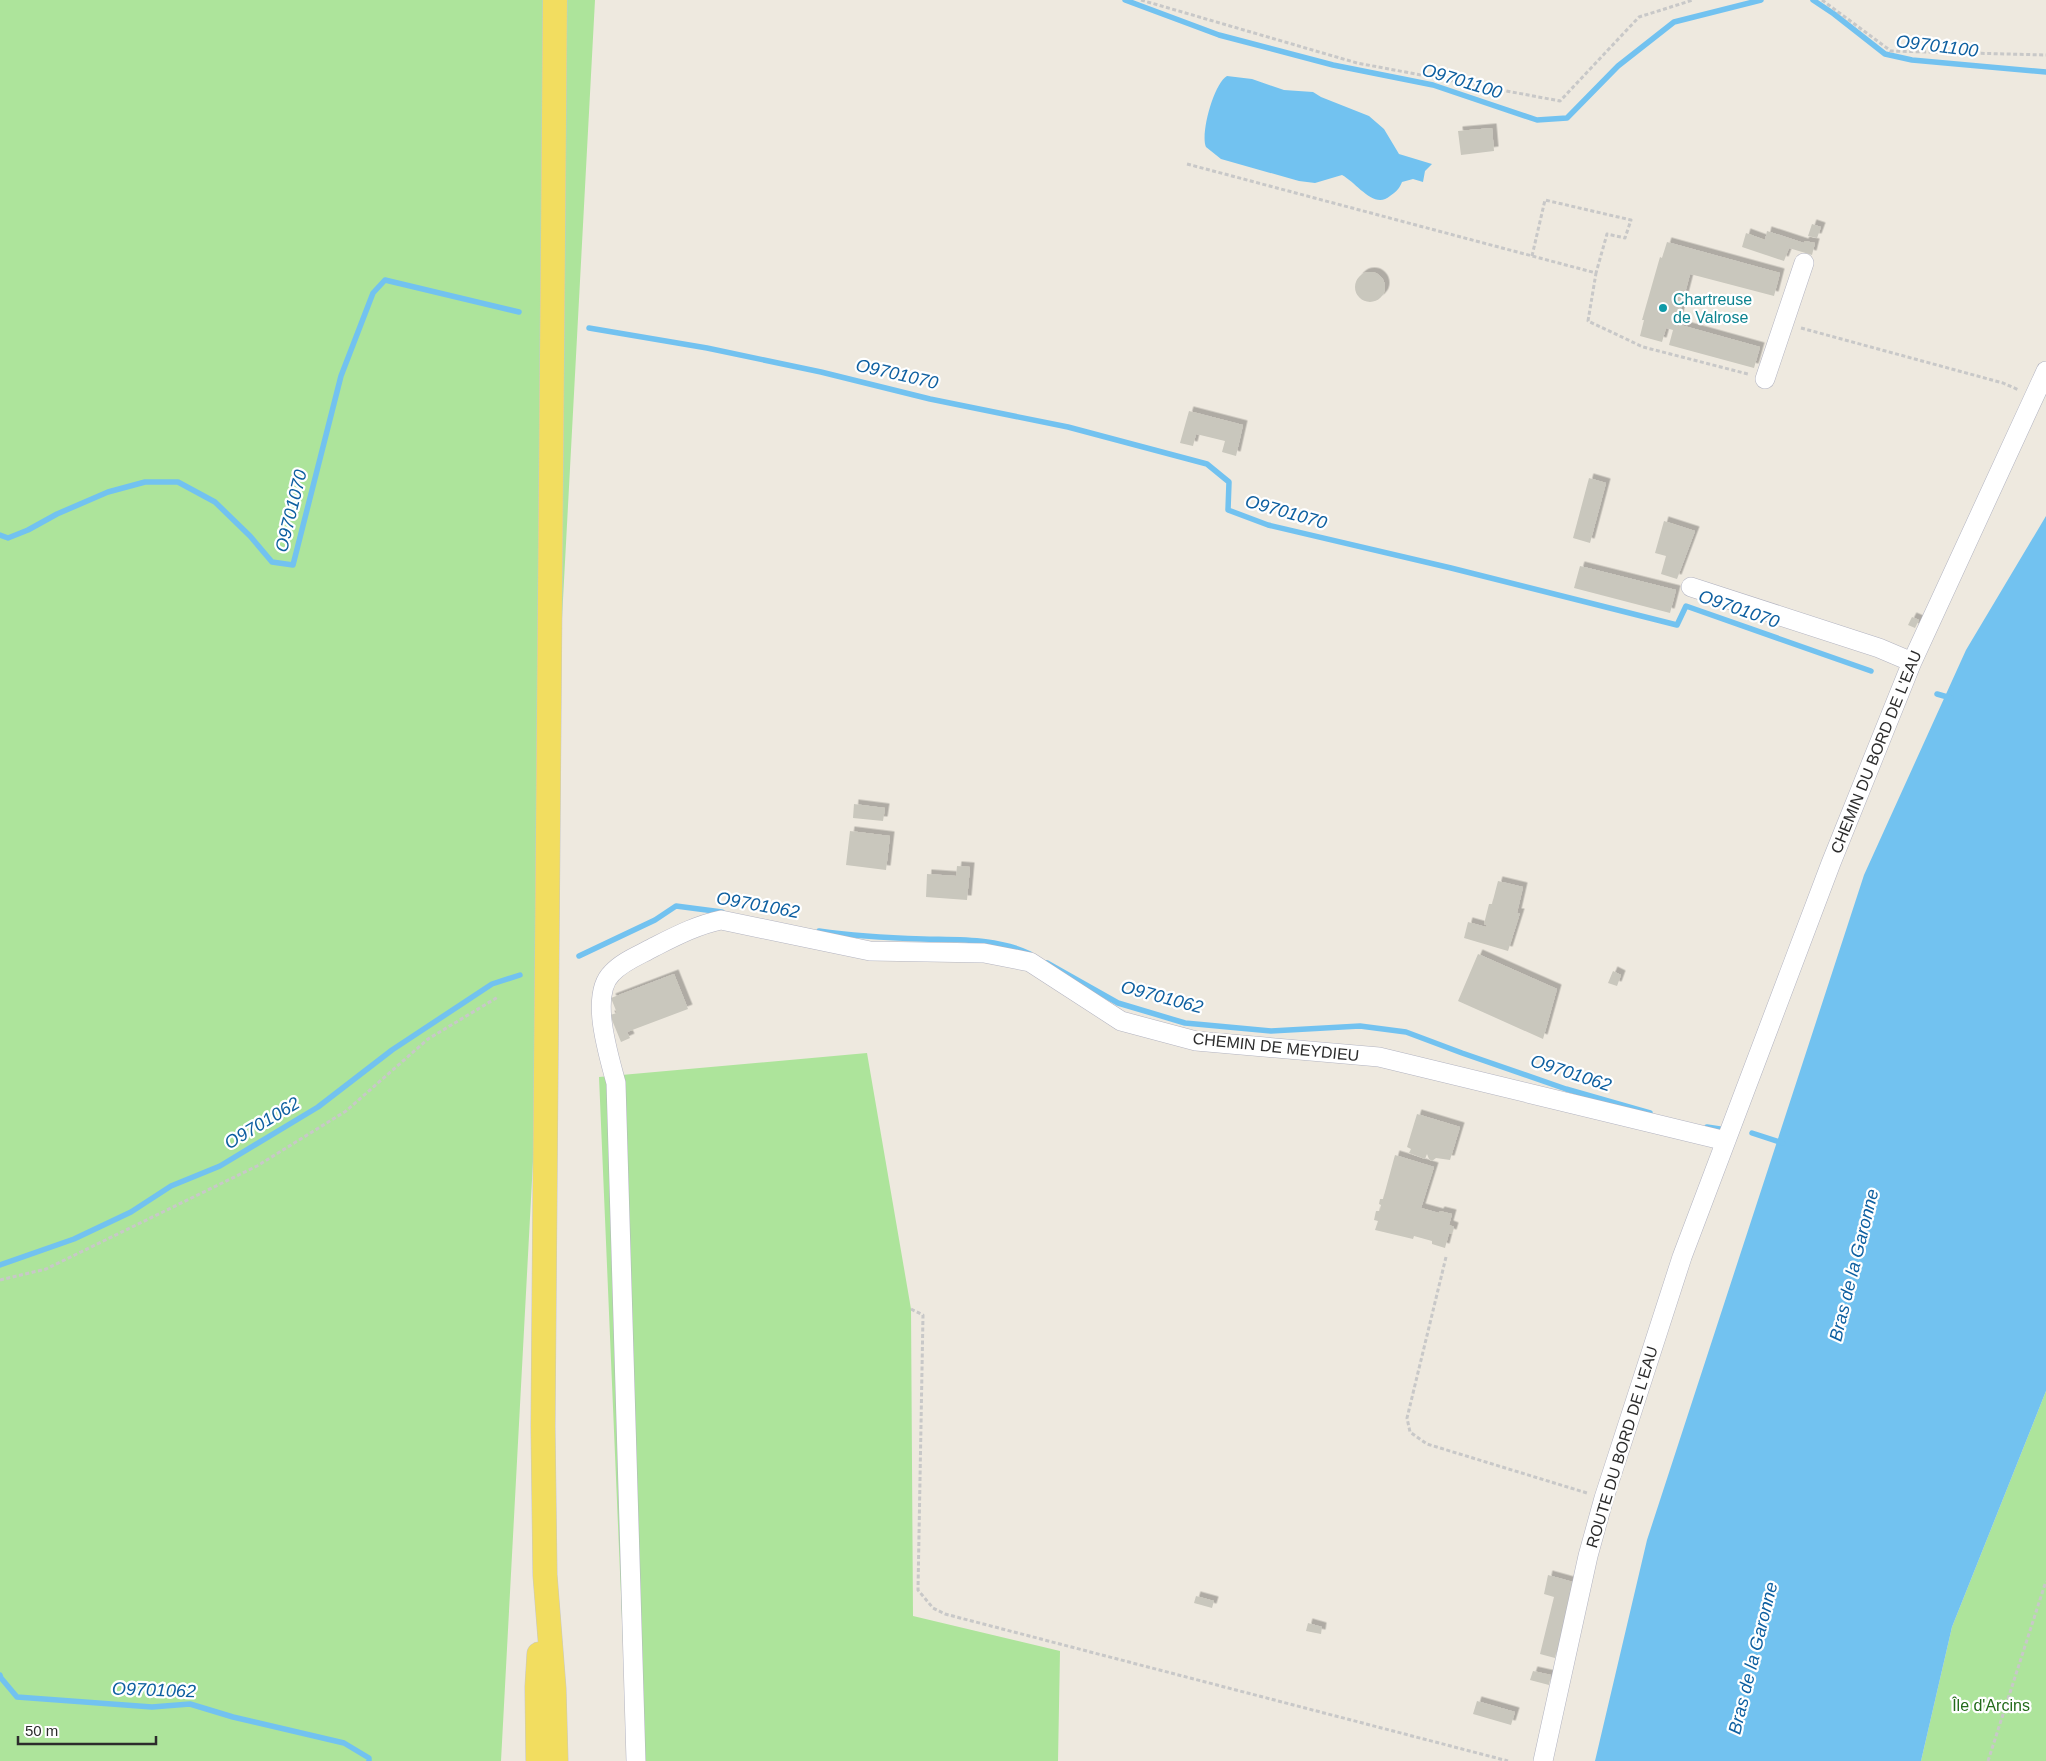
<svg xmlns="http://www.w3.org/2000/svg" width="2046" height="1761" viewBox="0 0 2046 1761" font-family="Arial,sans-serif">
<style>
.green{fill:#ade49b}
.water{fill:#72c2f0}
.lines{fill:none;stroke-linecap:round;stroke-linejoin:round}
.stream{stroke:#72c2f0;stroke-width:5.5}
.building{fill:#c9c7bd;filter:url(#shadow)}
.minor-casing{stroke:#b2b3c0;stroke-width:20}
.major-casing{stroke:#c8c8c8;stroke-width:25}
.path{stroke:#c8c8c8;stroke-width:3;stroke-dasharray:4 2.5;stroke-linecap:butt}
.minor{stroke:#fff;stroke-width:19}
.major{stroke:#f2dd60;stroke-width:24}
.culture-dot{fill:#0f9aa8;stroke:#fff;stroke-width:2}
.labels{text-anchor:middle;dominant-baseline:central;stroke-width:4.5;stroke-linejoin:round;paint-order:stroke}
.culture-label{font-size:16px;fill:#0d838f;stroke:#fff;text-anchor:start}
.street-label{font-size:16px;fill:#2c2c2c;stroke:#fff}
.park-label{font-size:16px;fill:#236b1a;stroke:#fff}
.water-label{font-size:18px;font-style:italic;fill:#0d5fa0;stroke:#fff}
</style>
<defs>
<filter id="shadow"><feDropShadow dx="4.5" dy="-4.5" stdDeviation="0" flood-color="#0004"/></filter>
</defs>
<rect width="100%" height="100%" fill="#eee9df"/>
<path class="green" d="M0,0H595L501,1761H0Z
M867,1053L911,1309L913,1616L1060,1651L1058,1761H628L599,1077Z
M2046,1391V1761H1921L1952,1627Z"/>
<path class="water" d="M1227,76L1252,79L1284,90L1313,92L1321,97L1369,116L1384,129L1399,154L1432,164L1425,171L1423,182L1413,179L1402,182C1399,189 1397,191 1390,196C1374,210 1357,183 1342,175L1315,183L1299,181L1221,159L1206,147C1200,134 1214,83 1227,76Z
M2046,516V1391L1952,1627L1921,1761H1595L1647,1540L1864,875L1966,650Z"/>
<g class="lines">
<path class="stream" d="M1125,0L1219,35L1333,65L1433,85L1537,120L1567,118L1618,66L1674,22L1761,0
M1813,0L1834,14L1885,54L1912,60L2046,72
M589,328L707,348L821,372L930,399L1068,427L1207,464L1229,482L1228,510L1268,525L1451,568L1677,625L1686,606L1871,671
M0,535L8,538L28,530L57,514L108,492L145,482H178L215,502L250,536L272,562L293,565L341,376L373,293L385,280L519,312
M1937,694L1951,698
M819,931C853,936 889,938 923,939C959,940 997,938 1030,954
M579,956L655,920L676,906L722,912
M1047,963L1118,1003L1185,1023L1271,1031L1360,1026L1406,1032L1462,1053L1566,1089L1650,1113
M1707,1127L1720,1129
M1752,1133L1783,1143
M0,1265L74,1239L131,1212L171,1186L220,1166L318,1107L392,1050L492,984L520,975
M0,1675L1,1678L17,1697L152,1707L190,1704L233,1717L344,1743L369,1758V1761"/>
</g>
<path class="building" d="M1492,128L1494,151L1461,155L1458,131Z
M1812,224L1821,227L1817,238L1808,236Z
M1767,231L1804,243L1805,241L1815,243L1812,255L1789,248L1784,261L1742,247L1746,233L1765,240Z
M1667,242L1780,273L1774,296L1690,274L1677,324L1760,347L1754,368L1669,345L1673,330L1666,328L1662,342L1640,336L1644,320H1642L1660,257L1662,258Z
M1355 287a15 15 0 1 1 30 0a15 15 0 1 1-30 0Z
M1189,411L1243,425L1236,456L1222,452L1225,441L1196,434L1193,446L1180,443Z
M1589,478L1606,483L1590,543L1573,538Z
M1664,521L1695,531L1677,579L1661,574L1666,556L1655,553Z
M1580,566L1676,590L1670,613L1574,588Z
M1912,617L1919,620L1915,628L1908,625Z
M854,804L885,808L883,821L853,818Z
M850,831L890,836L886,870L846,865Z
M957,866L970,867L967,900L926,897L927,874L956,876Z
M1498,881L1523,887L1517,913H1520L1508,951L1464,938L1468,922L1486,927L1487,925L1484,924L1489,904H1492Z
M1478,954L1557,989L1543,1039L1458,1001Z
M1613,971L1621,975L1617,986L1608,983Z
M674,974L688,1009L627,1032L630,1038L621,1042L610,1015L617,1013L611,998Z
M1417,1114L1460,1127L1450,1160L1436,1158L1432,1161L1429,1159L1427,1154L1425,1159L1409,1153L1411,1149L1407,1147Z
M1395,1155L1434,1167L1421,1208L1439,1213L1440,1211L1452,1214L1449,1225L1454,1227L1452,1234L1449,1233L1445,1248L1432,1244V1241L1414,1236L1413,1239L1375,1230L1378,1221L1374,1220L1376,1211H1380L1381,1205L1379,1204L1380,1199H1383Z
M1548,1575L1573,1582L1555,1658L1540,1654L1554,1597L1544,1594Z
M1196,1596L1214,1601L1212,1608L1194,1603Z
M1308,1623L1322,1627L1321,1634L1306,1631Z
M1533,1671L1551,1675L1549,1685L1530,1680Z
M1477,1701L1515,1712L1511,1725L1473,1714Z"/>
<g class="lines">
<g class="minor-casing">
<path id="minor" d="M1765,379L1804,263
M1691,587L1879,648L1912,662
M636,1761L616,1083C609,1056 589,995 612,973C623,961 640,955 654,947C676,936 697,925 721,920L870,951L984,953L1030,962L1121,1021L1196,1041L1379,1057L1726,1141
M1543,1761L1588,1556L1604,1498L1682,1257L1831,863L1912,662L2046,371"/>
</g>
<g class="major-casing">
<path id="major" d="M555,0L543,1427L545,1575L554,1689L556,1761
M538,1761L537,1687L539,1654"/>
</g>
<path class="path" d="M1141,0L1357,63L1560,101L1639,17L1693,0
M1822,0L1891,51L2046,55
M1187,164L1596,273L1588,321L1643,347L1748,374
M1532,256L1545,200L1631,220L1625,238L1607,234L1596,273
M1801,328L2003,383L2019,390
M1446,1257L1407,1418L1410,1432L1427,1444L1587,1493
M0,1280L46,1269L257,1166L346,1111L428,1039L498,997
M911,1309L923,1315L918,1590L933,1608L945,1614L1508,1761
M1988,1761L2046,1581"/>
<use href="#minor" class="minor"/>
<use href="#major" class="major"/>
</g>
<circle class="culture-dot" cx="1663" cy="308" r="5"/>
<g class="labels">
<g class="culture-label">
<text x="1673" y="299">Chartreuse<tspan x="1673" dy="18">de Valrose</tspan></text>
</g>
<g class="street-label">
<text transform="translate(1876 752) rotate(-68)">CHEMIN DU BORD DE L'EAU</text>
<text transform="translate(1276 1047) rotate(6)">CHEMIN DE MEYDIEU</text>
<text transform="translate(1622 1447) rotate(-73)">ROUTE DU BORD DE L'EAU</text>
</g>
<g class="park-label">
<text x="1991" y="1705">Île d'Arcins</text>
</g>
<g class="water-label">
<text transform="translate(1937 46) rotate(7)">O9701100</text>
<text transform="translate(1462 81) rotate(17)">O9701100</text>
<text transform="translate(897 374) rotate(13)">O9701070</text>
<text transform="translate(291 511) rotate(-76)">O9701070</text>
<text transform="translate(1286 512) rotate(16)">O9701070</text>
<text transform="translate(1739 609) rotate(19)">O9701070</text>
<text transform="translate(758 905) rotate(10)">O9701062</text>
<text transform="translate(1162 997) rotate(15)">O9701062</text>
<text transform="translate(1571 1073) rotate(18)">O9701062</text>
<text transform="translate(262 1123) rotate(-31)">O9701062</text>
<text transform="translate(1854 1265) rotate(-76)">Bras de la Garonne</text>
<text transform="translate(1753 1658) rotate(-76)">Bras de la Garonne</text>
<text transform="translate(154 1690) rotate(2)">O9701062</text>
</g>
</g>
<path d="M18 1736v8h138v-8" fill="none" stroke="#2c2c2c" stroke-width="2.5"/>
<text x="25" y="1736" font-size="15" fill="#2c2c2c" stroke="#ffffff" stroke-width="4" paint-order="stroke">50 m</text>
</svg>
